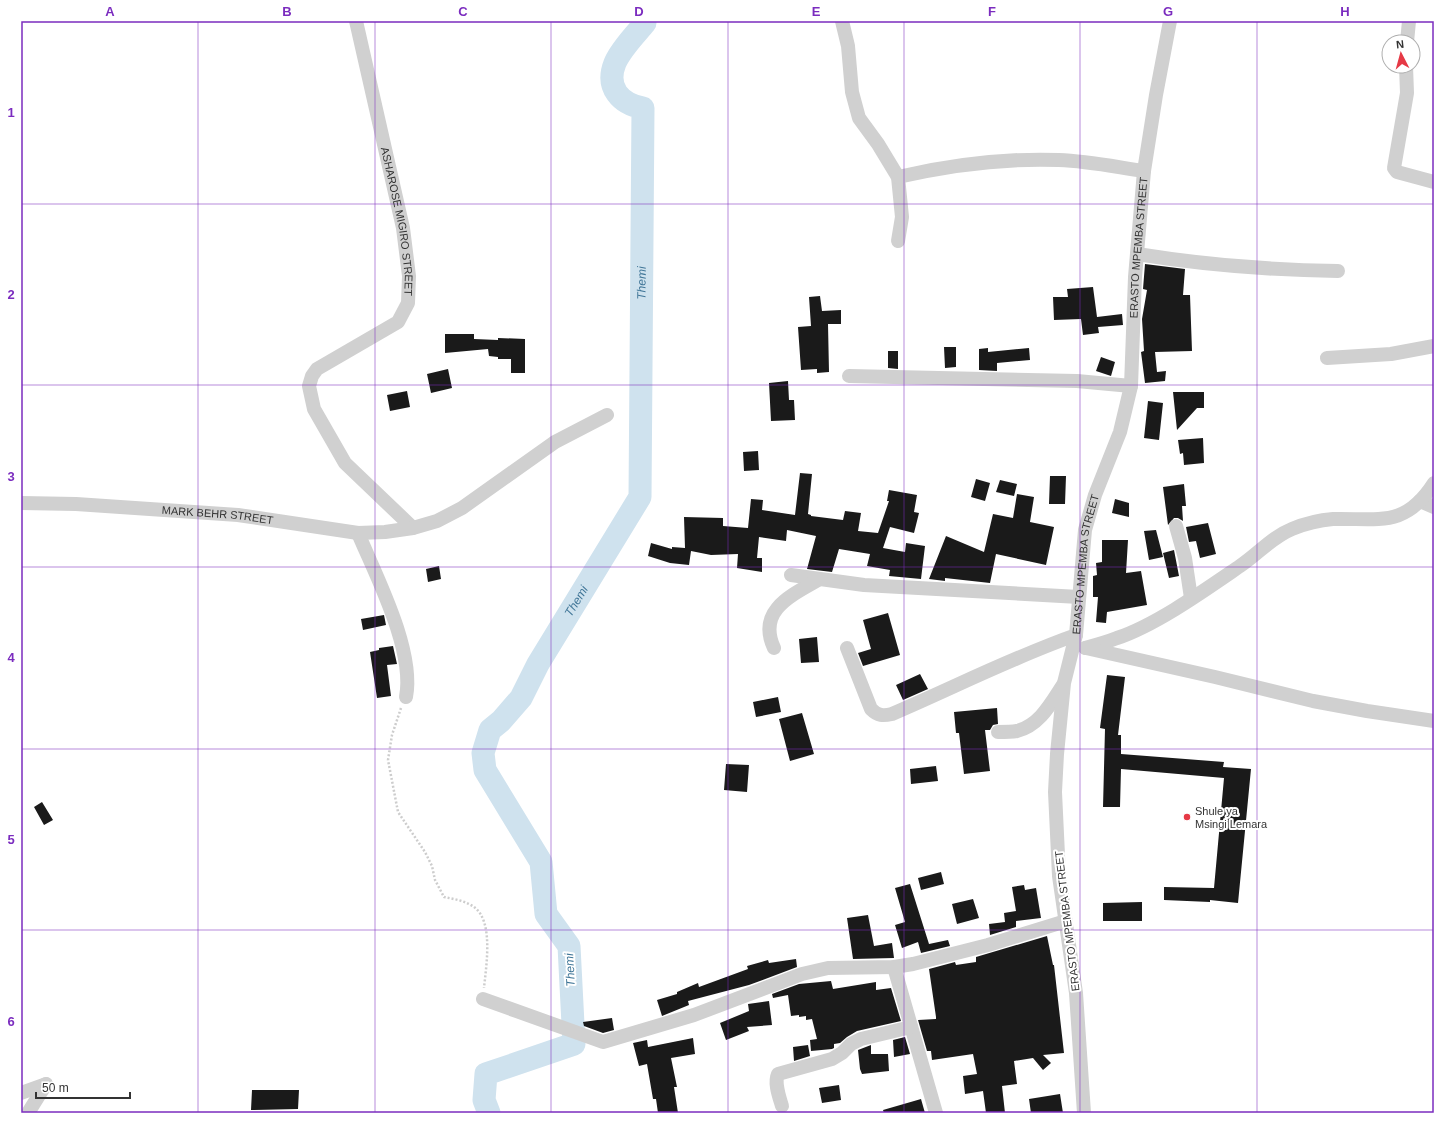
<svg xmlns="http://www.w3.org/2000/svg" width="1455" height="1134" viewBox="0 0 1455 1134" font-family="Arial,sans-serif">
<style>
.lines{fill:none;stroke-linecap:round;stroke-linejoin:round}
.river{stroke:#cfe2ee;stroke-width:23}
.building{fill:#1a1a1a}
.path{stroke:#cdcdcd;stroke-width:2.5;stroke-dasharray:2 2;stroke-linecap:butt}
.minor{stroke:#d0d0d0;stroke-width:14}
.grid{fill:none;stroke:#7b2cbf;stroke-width:1;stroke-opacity:0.55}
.poi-dot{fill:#e63946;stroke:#fff;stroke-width:1.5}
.labels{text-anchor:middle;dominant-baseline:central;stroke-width:4;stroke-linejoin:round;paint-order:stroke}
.street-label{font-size:11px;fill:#333;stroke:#fff}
.poi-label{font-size:11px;fill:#333;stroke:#fff;text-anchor:start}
.water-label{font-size:12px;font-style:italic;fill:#3f7597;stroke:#fff}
.neatline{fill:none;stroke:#7b2cbf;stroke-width:1.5}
.grid-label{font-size:13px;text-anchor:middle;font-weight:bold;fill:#7b2cbf}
</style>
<rect width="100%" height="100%" fill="#fff"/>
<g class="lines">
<path class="river" id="s1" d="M489,1113L484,1100L486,1074L574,1044L569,946L546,914L541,862L485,770L483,753L490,730L501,721L521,698L538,664L640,497L643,108C621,104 605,88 615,63C621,49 635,35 645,23V21"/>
</g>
<path class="building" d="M1145,264L1185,269L1183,295H1190L1192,351L1155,352L1157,372L1166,371L1165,381L1145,383L1141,352L1144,351L1142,319L1147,290L1143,289Z
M1093,287L1097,317L1122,314L1123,325L1098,327L1099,333L1083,335L1081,319L1054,320L1053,297H1068L1067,289Z
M820,296L822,311L841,310V324H828L829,372L817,373V369L801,370L798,327L811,326L809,297Z
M445,334H474V339L498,340V338L525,339V373H511V359H498V357L489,356L488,349L445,353Z
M944,347H956V367L945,368Z
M988,348V352L1029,348L1030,360L997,363V371L979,370V349Z
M888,351H898V369L888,368Z
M1101,357L1115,362L1111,376L1096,371Z
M448,369L452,388L431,393L427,374Z
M788,381L789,400H794L795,420L771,421L769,383Z
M407,391L410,407L390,411L387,395Z
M1173,392H1204V408H1197L1177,430Z
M1148,401L1163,403L1159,440L1144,438Z
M1203,438L1204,463L1184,465L1183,453L1180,454L1178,440Z
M758,451L759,470L744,471L743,452Z
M800,473L812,474L808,514L811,515V516L843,520L845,511L861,513L858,531L878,533L889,501H887L889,490L917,495L914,512L919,513L914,533L890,527L883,548L905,552L906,543L925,546L921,579L889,576L890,570L867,566L870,554L839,549L832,572L807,569L816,536L787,530L786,541L759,537L757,558H762V572L737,568L738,554L711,555L691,551L689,565L670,563L648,556L651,543L672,549V547L685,548L684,517L723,518V526L748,528L751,499L763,500L762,510L795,515Z
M1050,476H1066L1065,504H1049Z
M976,479L990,483L985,501L971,497Z
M1000,480L1017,484L1014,496L996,492Z
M1184,484L1186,506H1182L1183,521L1178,518H1174L1168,525L1163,487Z
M1017,494L1034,497L1030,522L1054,527L1046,565L996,554L990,583L945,578V581L929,579L946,536L984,552L993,514L1013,518Z
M1115,499L1129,503V517L1112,513Z
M1208,523L1216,554L1200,558L1196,541L1189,542L1186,527Z
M1156,530L1163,557L1149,560L1144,531Z
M1102,540H1128L1126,573L1141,571L1147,605L1107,612L1106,623L1096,622L1098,597H1093V576L1097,575L1096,563L1102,562Z
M1174,550L1179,576L1169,578L1163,553Z
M439,566L441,579L428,582L426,569Z
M888,613L900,655L863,666L858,653L871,649L863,620Z
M384,615L386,625L363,630L361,619Z
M817,637L819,662L801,663L799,639Z
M393,646L397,664L387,665L391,696L377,698L370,652L379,650V648Z
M920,674L928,689L903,700L896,685Z
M1107,675L1125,677L1118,735H1121V754L1224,762L1223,767L1251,769L1238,903L1210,900V902L1164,900V887L1214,888L1224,778L1121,769L1120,807H1103L1105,729L1100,728Z
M778,697L781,712L756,717L753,702Z
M997,708L998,724L993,725L990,730H985L990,771L964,774L959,733H956L954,712Z
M802,713L814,754L790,761L779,719Z
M726,764L749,765L747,792L724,790Z
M936,766L938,781L911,784L910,769Z
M42,802L53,820L44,825L34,807Z
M941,872L944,884L921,890L918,878Z
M910,884L929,944L948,940L950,946L921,953L918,942L902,948L895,925L905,922L895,888Z
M1024,885L1025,890L1036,888L1041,918L1016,921V927L990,935L989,924L1005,922L1004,913L1016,911L1012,887Z
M973,899L979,918L957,924L952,904Z
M1142,902V921H1103V903Z
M868,915L874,946L892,943L894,958L853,959L847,918Z
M1047,936L1053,965H1054L1064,1053L1043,1055L1051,1063L1043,1070L1033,1058L1014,1061L1017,1084L1002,1086L1005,1113H986L983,1091L965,1094L963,1076L977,1074L973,1054L932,1060L931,1051H927L918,1020L936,1019V1017L929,969L955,962L956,965L976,962V957Z
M796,959L797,967L749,985L688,1001L689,1005L662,1016L657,1000L677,994V992L698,983L699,987L748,969L747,966L768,960L769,963Z
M831,981L833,989L876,982V990L891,988L901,1021L857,1031L847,1037L840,1043L834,1044V1048L832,1049L811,1051L810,1040L817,1039L812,1019L806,1020V1016L799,1017V1015L791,1016L788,995L773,998L772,994L799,984Z
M769,1001L772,1025L747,1027L749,1031L726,1040L720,1023L749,1011L748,1004Z
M612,1018L614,1030L603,1033L584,1026L583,1022Z
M905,1037L910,1054L894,1057L893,1040Z
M693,1038L695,1054L671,1058L677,1087H674L678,1113H658L656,1099H653L647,1064L639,1066L633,1043L647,1040L648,1047Z
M808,1045L810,1056L794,1061L793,1047Z
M871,1045V1054H888L889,1071L862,1074L860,1069L858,1050Z
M839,1085L841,1100L822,1103L819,1088Z
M252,1090H299L298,1109L251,1110Z
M1060,1094L1063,1113H1031L1029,1099Z
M921,1099L925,1113H884L883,1110Z"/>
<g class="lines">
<path class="path" d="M401,708L392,735L388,760L398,812L425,852L432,866L435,880L444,897C454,899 466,901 474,907C494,921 486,967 484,988"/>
<g class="minor">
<path id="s2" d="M356,21L403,228L409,276L408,303L398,322L317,369L312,376L309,386L314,409L345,463L413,528"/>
<path d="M842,21L848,46L852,92L859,118L878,144L898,177L902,217L898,241"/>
<path d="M1407,42L1409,21"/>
<path d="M1406,66L1407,93L1394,168L1397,172L1434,182"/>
<path d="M898,177C950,165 1005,158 1059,160C1088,161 1116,167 1144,171"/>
<path d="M1137,254C1205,265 1269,270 1338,271"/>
<path d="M1327,358L1391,354L1434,346"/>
<path d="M849,376L1077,381L1131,386"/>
<path d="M1420,501L1434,507"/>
<path id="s3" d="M21,503L76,504L238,515L358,533L385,532L413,528L437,521L462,508L555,442L607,415"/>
<path d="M1176,526L1185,558L1191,598"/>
<path d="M358,533C376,576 415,650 406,697"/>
<path d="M791,575L864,585L1079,597"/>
<path d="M774,648C757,611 790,596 818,580"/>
<path d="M847,648L871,709C878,716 883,716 892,714C953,688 1013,657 1076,635"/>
<path d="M1085,648C1096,645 1107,642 1117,638C1156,625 1205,590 1240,566C1258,554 1272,537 1292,529C1304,524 1320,520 1333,519C1380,518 1405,528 1434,483"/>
<path d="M1086,648L1215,677L1313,701L1367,711L1434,721"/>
<path d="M998,732C1004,732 1011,732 1017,731C1040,725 1051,703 1063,685"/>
<path d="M894,967L936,1113"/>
<path d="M483,999L603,1042L694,1015L802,974L828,968L894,967L913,964L988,945L1066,921"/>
<path d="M21,1093L46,1084"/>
<path d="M782,1106C779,1096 774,1083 778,1074L832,1059L842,1053L851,1044L861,1039L911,1027"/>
<path d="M28,1113L46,1084"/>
<path id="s4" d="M1084,1113L1076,993L1059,876L1055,792L1057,754L1064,683L1076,635L1085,530L1095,495L1120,432L1131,386L1135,277L1144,171L1156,95L1170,21"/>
</g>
</g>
<path class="grid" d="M198,21V1113M375,21V1113M551,21V1113M728,21V1113M904,21V1113M1080,21V1113M1257,21V1113M21,204H1434M21,385H1434M21,567H1434M21,749H1434M21,930H1434"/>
<circle class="poi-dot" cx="1187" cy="817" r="4"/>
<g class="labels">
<g class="street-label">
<text stroke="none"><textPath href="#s2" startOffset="205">ASHAROSE MIGIRO STREET</textPath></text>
<text stroke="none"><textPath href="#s4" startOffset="877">ERASTO MPEMBA STREET</textPath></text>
<text stroke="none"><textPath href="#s3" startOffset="197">MARK BEHR STREET</textPath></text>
<text stroke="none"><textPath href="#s4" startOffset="553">ERASTO MPEMBA STREET</textPath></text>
<text transform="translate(1067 921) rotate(-97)">ERASTO MPEMBA STREET</text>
</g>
<g class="poi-label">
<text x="1195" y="811">Shule ya<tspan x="1195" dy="13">Msingi Lemara</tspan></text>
</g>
<g class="water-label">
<text stroke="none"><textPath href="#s1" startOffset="964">Themi</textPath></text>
<text stroke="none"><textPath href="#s1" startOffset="628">Themi</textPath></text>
<text transform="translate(570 970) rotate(-93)">Themi</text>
</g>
</g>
<rect width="1455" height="1134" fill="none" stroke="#ffffff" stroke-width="44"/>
<g transform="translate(1401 54) rotate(354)"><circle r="19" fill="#ffffff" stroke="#adadad"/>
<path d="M0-3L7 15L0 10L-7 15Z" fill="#e63946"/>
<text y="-6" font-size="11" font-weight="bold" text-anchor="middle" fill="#333333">N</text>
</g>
<path d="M36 1092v6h94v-6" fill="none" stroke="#333333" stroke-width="2"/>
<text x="42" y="1092" font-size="12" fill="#333333" stroke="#ffffff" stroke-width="3" paint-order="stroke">50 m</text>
<rect x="22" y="22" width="1411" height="1090" class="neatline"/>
<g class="grid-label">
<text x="110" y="16">A</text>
<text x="287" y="16">B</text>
<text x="463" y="16">C</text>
<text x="639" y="16">D</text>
<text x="816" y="16">E</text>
<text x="992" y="16">F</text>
<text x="1168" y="16">G</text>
<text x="1345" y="16">H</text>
<text x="11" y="117">1</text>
<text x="11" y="299">2</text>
<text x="11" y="481">3</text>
<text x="11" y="662">4</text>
<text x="11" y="844">5</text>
<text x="11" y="1026">6</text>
</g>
</svg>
